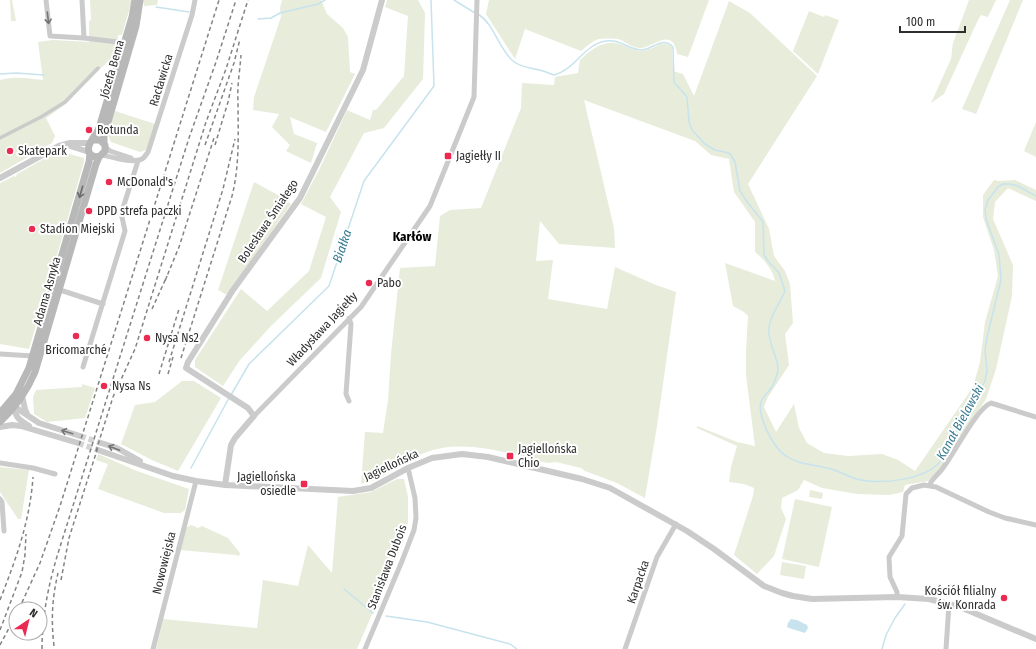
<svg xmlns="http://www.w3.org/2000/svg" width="1036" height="649" viewBox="0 0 1036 649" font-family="'Fira Sans Condensed',sans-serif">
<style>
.green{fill:#e7ecdb}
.water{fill:#c7e3ed}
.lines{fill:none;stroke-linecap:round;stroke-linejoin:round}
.stream{stroke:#c7e3ed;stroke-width:1.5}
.tertiary-tunnel{stroke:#d5d5d5;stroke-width:6;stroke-dasharray:6 3;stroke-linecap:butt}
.pedestrian{stroke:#cbcbcb;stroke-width:3.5}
.minor{stroke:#cbcbcb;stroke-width:5}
.tertiary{stroke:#cbcbcb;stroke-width:6}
.secondary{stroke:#b8b8b8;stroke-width:7}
.rail{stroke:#838383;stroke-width:1.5;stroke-dasharray:4 3;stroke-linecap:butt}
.oneway{stroke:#757575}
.oneway2{stroke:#6c6c6c}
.poi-dot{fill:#eb2a51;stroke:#fff;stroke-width:1.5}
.labels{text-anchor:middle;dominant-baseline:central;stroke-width:4;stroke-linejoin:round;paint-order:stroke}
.street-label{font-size:12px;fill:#2e2e2e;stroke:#fff}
.poi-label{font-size:12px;fill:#2e2e2e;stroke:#fff;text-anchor:start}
.neighbourhood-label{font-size:13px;font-weight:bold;fill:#000;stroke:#fff}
.water-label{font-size:13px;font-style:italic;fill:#397c93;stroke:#fff}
</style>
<rect width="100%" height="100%" fill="#fff"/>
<path class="green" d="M10,0H12L16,21H11Z
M90,0H132L122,35H118L117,52L66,104L46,118L55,136L52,143L0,173V80C14,76 28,78 43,80L38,42L53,40L89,42V21L91,20Z
M143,0H158L157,5L144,6Z
M282,0H321L327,14L343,28L348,37L350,72L355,74L326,132L290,117L294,134L317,143L311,163L286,151L290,145L272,127L279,114L253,110L254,97L281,17L280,8Z
M387,0H418L425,13L423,79L384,128L364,133L330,197L341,212L321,278L271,326L240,360L223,386L195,367V360L241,289L267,311L309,271L326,217L301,204L320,168L347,110L370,120L373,110H376L404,76L408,16L385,7Z
M489,0H709L688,57L677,54C673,26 654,47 641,48C633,48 627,43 621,40C617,38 600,38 596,40C591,42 585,48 581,51L525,29L515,59L486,14Z
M969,0H996L988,17L981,15L978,20L944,94L931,103L951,59L953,43Z
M1010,0H1023L976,114L962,109Z
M729,1L750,13L817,76L748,184L769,229L774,256L785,271L790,284L793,323L785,334L789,365L768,397L764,407L776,432L794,404L799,428L807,443L824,453L848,456L882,454L898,460L915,471L973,387L980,362L985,322L998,276L994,250L983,217V195L994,180L999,181L1015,180L1036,190V201L1008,188L995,202L993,219L1013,265L1012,296L996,369L986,399L953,449L943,466L928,481L905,485L903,492L889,495L857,494L822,488L804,480L798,490L782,498L781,508L786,519L774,556L757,574L734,555L753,496L754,488L744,484L729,482L731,467L737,446L697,428V426L737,442L755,446L746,375V352L748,316L744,312L733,306L725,263L775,281C773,270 764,259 755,252V222L734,192L729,159L711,155L695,141L584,100L614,228L615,248L559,244L540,221L536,261L553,260L548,299L607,309L615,267L656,285L676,292L657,426L645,498L617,483L585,471L581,468L556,462L548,463C509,454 464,437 424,453C407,459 394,470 379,478C373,481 367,482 361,484L365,432L383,433L388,400L391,354L400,268L435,266L440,216L450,210L481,208L521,108L522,83L554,85L555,77L578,73L580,60C593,48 606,37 625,46C631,48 637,52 643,51C653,50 662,38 672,47L673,71L683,74L694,96Z
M809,11L824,17L825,15L839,20L818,74L793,51Z
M115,111L155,124L146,150L140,152L111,142L108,135Z
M1036,122V157L1024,151Z
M58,151L84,158V162L51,276H49L46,287L47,288L29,349L0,344V183L14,176L16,177L17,174Z
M254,182L276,194L291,204L227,295L218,290Z
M182,381H194L221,398L178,471L152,460L121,444L135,405L155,402Z
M82,384L95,388L85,418L47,422L34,414L33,397L36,390L82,387Z
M98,454L137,471L189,489L185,510L181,513H164L98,489L108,464L96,460Z
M0,467L29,470L21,519H18L0,492Z
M397,479H404L408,497V522L403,543L357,649H156L163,619L257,628L263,580L298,586L308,545L332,573L338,497L371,492Z
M810,490L823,493L822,499L809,497Z
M795,499L832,507L819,567L782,559Z
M191,525L198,528L202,526L228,538L240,553L239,556L236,555L180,550L186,528Z
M782,562L806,566L804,579L780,575Z"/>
<path class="water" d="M791,619L797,620L807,625L808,628L805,633L789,628L787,627L788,623Z"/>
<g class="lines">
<path class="stream" d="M454,0L475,13
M156,7L189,12
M478,14C495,25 498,48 513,61C521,68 533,68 543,71C547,72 550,74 554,75C575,70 584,44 606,41C621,39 629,50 642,50C653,49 662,36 673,47L674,82L687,97L689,122L692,130L705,144L715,150L729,153L732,157L735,162L740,191L748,203L763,222L764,255L768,261L779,273L785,291C780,303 771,314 769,327C767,342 777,354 778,369C778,372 776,377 775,380C771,396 755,394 762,418C766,431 775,449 786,456C799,465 812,464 827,468C839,470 849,478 861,480C883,484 923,480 939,463L979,392L985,381L987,371L985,350L987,337L1001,280L999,255L986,219L985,210L988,200L998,187L1003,184H1010L1018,186L1036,196
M258,19L271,18L280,13L318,4L325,0
M0,74L16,73L44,75
M231,395L249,364L329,286L364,181L434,86L431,0
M191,468L229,398
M344,589L373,613
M386,616L427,622L510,644L517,649
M882,649L886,635L895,618L905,604"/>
<path class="tertiary-tunnel" d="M80,436L101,443
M78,443L98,450"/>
<path class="pedestrian" d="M0,138L41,117L65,102L98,68"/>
<path class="minor" d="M46,0L50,36L84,38L126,43
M82,0L84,38
M105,147L110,151L131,158
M102,155C112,157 133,164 142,159C144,158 146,155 148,152L192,15L195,0
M57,289L103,304
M349,318L351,324L346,394L349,401
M0,354L33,356
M83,367L125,231L122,217V211L138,161
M254,416L361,307L430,206L474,97L477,0
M0,463L33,468L55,474
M930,485L931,482C935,476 941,472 945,465C955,452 977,408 991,403L1036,417
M0,499L2,502L4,531
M897,597V592L890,577L889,557L902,536L906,494L912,488L924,485L936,487L989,512L1005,518L1036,525
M153,649L196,481
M365,649L402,561L414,530L416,518L415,498L408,468
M625,649L657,557L676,524
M946,649L949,604"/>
<path class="tertiary" d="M67,145L89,152
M0,178L59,146L70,143H89
M22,396L25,409L27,414
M13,405C16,418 18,419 29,426
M10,407L18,409L39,423L80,436
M0,427L12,425L21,426L78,443
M101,443L117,448L140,461
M98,450L173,476L196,481L225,485L353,491L371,488L408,468L432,458L462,454L488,457L582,479L610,488L687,531L714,549L764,586L782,593L793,596L812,599L897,597L929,599L960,607L1036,639
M225,485L231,445L235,438L254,416L248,408L186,368L188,362L233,290L300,198L363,70L382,0"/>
<path class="secondary" d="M93,140H100L105,145V151L100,156C97,157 94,157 91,155C83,147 96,136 99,128L132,17L135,0
M104,143V136L136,26L140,0
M0,413L16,394L29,368L89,162L90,154
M0,422C15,408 27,391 35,372L96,164L99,157"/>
<path class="rail" d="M205,145L234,63L240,39
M215,145L228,102L232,83
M165,281L179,247L214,138
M152,309L167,276
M181,358L232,196C240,164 238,133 238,101C237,86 240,70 241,55
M169,362L223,189L235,139
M159,374L179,309
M168,374L173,357
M96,451L113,397L135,349L206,122L226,69L248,0
M61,580L69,538L98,447
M0,600C16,559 30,521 33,477
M19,609L40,563L60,506L219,0
M0,630L22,572L25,555L26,534
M0,645L16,615
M54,646C51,620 52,599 58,573
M42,649C42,615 49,582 59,550L189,138L216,62L236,0"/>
</g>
<defs><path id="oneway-shaft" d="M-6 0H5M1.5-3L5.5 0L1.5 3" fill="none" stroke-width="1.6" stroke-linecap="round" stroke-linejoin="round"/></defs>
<g class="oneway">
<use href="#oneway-shaft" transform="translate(48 18) rotate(83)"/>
<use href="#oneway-shaft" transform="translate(67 432) rotate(-163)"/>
<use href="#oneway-shaft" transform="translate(114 448) rotate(-159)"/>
</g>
<use class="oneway2" href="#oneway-shaft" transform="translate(81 192) rotate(106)"/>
<g class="poi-dot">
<circle cx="89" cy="130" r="4"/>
<circle cx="10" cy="151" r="4"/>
<rect x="444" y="152" width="8" height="8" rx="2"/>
<circle cx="109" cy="182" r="4"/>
<circle cx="89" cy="211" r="4"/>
<circle cx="32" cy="229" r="4"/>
<circle cx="369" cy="283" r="4"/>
<circle cx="76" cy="336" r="4"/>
<circle cx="147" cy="338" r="4"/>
<circle cx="104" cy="386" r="4"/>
<rect x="506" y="452" width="8" height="8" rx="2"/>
<rect x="300" y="480" width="8" height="8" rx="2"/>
<circle cx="1004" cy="598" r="4"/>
</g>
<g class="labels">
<g class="street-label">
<text transform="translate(112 69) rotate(-74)">Józefa Bema</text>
<text transform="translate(161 80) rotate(-73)">Racławicka</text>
<text transform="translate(268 221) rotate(-56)">Bolesława Śmiałego</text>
<text transform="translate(47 291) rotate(-74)">Adama Asnyka</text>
<text transform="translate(322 329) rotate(-47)">Władysława Jagiełły</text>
<text transform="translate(391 465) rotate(-25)">Jagiellońska</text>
<text transform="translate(164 563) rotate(-76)">Nowowiejska</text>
<text transform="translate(387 567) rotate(-69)">Stanisława Dubois</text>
<text transform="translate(638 582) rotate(-71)">Karpacka</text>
</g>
<g class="poi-label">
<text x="97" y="130">Rotunda</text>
<text x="18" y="151">Skatepark</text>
<text x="456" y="156">Jagiełły II</text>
<text x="117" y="182">McDonald's</text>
<text x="97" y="211">DPD strefa paczki</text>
<text x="40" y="229">Stadion Miejski</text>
<text x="377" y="283">Pabo</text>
<text x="155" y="338">Nysa Ns2</text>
<text x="76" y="350" text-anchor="middle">Bricomarché</text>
<text x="112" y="386">Nysa Ns</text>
<text x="518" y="449">Jagiellońska<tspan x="518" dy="14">Chio</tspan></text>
<text x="296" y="477" text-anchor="end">Jagiellońska<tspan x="296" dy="14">osiedle</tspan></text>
<text x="996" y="591" text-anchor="end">Kościół filialny<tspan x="996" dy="14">św. Konrada</tspan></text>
</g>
<g class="neighbourhood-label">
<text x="412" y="236">Karłów</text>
</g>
<g class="water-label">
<text transform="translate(342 246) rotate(-71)">Białka</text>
<text transform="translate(960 422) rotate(-61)">Kanał Bielawski</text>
</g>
</g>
<g transform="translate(28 621) rotate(35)"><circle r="19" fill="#ffffff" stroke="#ababab"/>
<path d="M0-3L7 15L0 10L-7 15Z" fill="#eb2a51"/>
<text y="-6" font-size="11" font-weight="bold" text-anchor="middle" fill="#2e2e2e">N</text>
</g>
<path d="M900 26v6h65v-6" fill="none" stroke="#2e2e2e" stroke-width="2"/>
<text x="906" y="26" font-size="12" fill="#2e2e2e" stroke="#ffffff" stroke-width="3" paint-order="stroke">100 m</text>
</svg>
